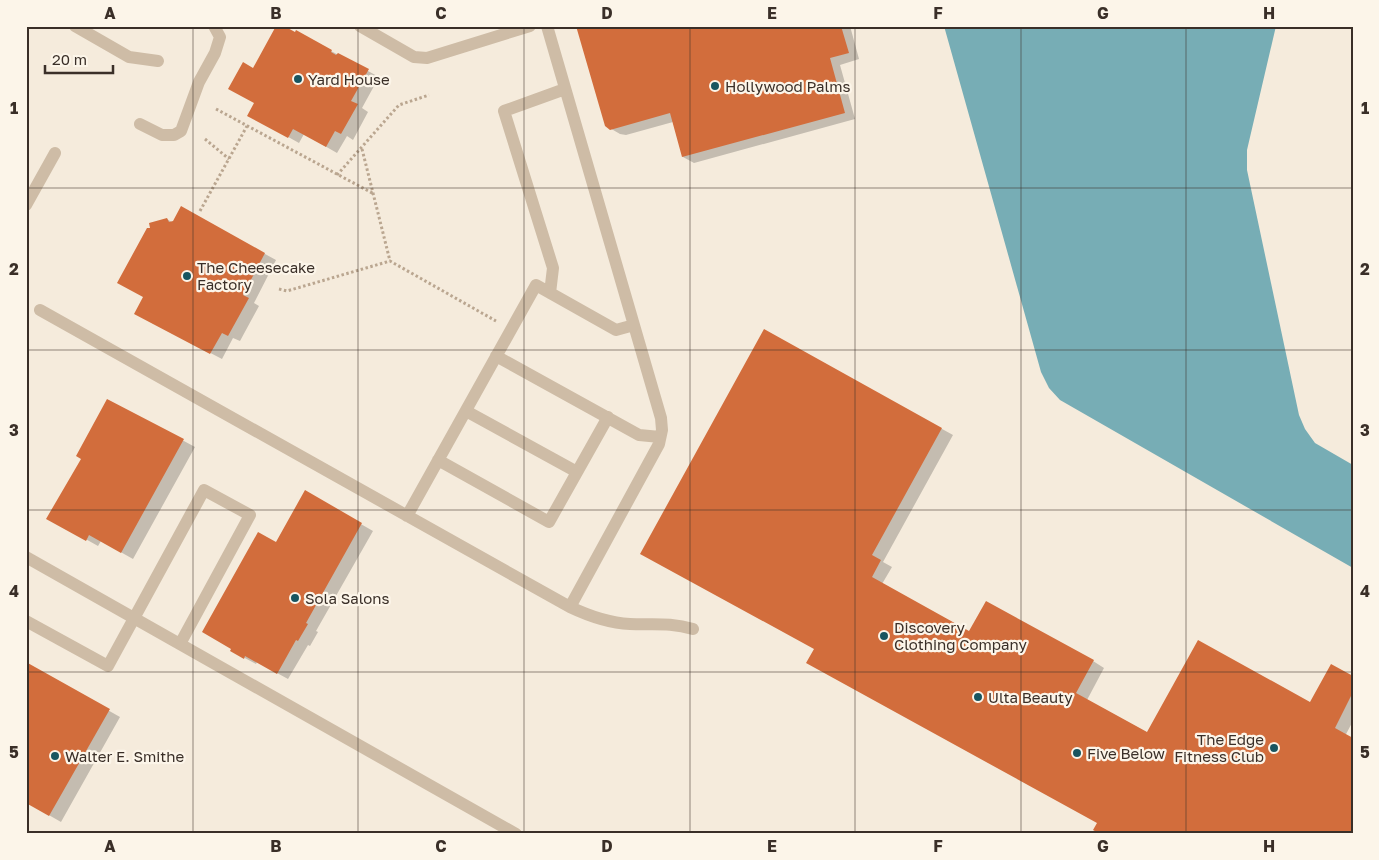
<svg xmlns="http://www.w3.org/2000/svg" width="1379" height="860" viewBox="0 0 1379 860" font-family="'Golos Text',sans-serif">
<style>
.water{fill:#77adb5}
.shadow{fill:#0003}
.building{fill:#d26d3c}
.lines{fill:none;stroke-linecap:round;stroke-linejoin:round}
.path{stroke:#baa690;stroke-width:3;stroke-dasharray:2.5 2.5;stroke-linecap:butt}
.minor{stroke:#cebca6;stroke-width:12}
.grid{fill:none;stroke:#3a2f28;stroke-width:1;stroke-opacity:0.55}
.poi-dot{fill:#185560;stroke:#fcf5e9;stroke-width:2}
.labels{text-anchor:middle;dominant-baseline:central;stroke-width:4.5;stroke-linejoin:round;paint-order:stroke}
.poi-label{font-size:15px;fill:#3a2f28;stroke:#fcf5e9;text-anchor:start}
.neatline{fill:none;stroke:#3a2f28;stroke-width:2}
.grid-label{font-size:16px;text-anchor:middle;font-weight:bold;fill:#3a2f28}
</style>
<rect width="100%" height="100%" fill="#f5ebdc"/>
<path class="water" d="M944,26H1276L1247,150V170L1299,415L1305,429L1315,443L1353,465V568L1060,400L1049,388L1041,372Z"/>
<path class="shadow" d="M578,26H850L859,59L840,65L855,119L694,163L683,157L673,122L626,135L620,134L608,127Z
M296,32L379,77L362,108L368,112L353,140L347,136L337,153L304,134L299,143L249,115L255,103L254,69Z
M181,208L276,260L254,303L259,306L240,341L233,338L222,359L147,320L145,297L167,219L173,223Z
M764,331L953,435L883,562L892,567L882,584L970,633L987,603L1093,661L1104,668L1087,700L1148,733L1311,704L1353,678V721L1345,736L1099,823L816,649Z
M108,400L195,447L133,559L101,541L98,546L48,518L83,459Z
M305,492L373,531L316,631L318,632L310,646L308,645L288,679L257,662L256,664L243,657L276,543Z
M26,664L120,717L61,822L26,802Z"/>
<path class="building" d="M276,26H284L295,32L296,30L332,50L331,52L336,55L338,53L369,69L351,101L358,104L341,134L335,131L326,147L293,129L288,138L247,116L254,103L228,89L243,62L253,68Z
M576,26H841L849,53L830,58L845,113L682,157L670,113L610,130L605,126Z
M181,206L265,253L243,295L249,298L228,336L222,333L210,354L134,314L143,297L117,283L147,228H150L149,223L167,218L169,222L173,221Z
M764,329L942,428L872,555L881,560L872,577L969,631L986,601L1094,660L1076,693L1147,732L1198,640L1310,702L1331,664L1353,676V692L1335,728L1353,738V834H1100L1093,830L1097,823L806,663L814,649L640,554Z
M107,399L184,439L121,553L89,535L86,541L46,519L81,459L76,456Z
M305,490L362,523L306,623L308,624L298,641L296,640L277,674L245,656L244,659L230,651L231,649L202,632L258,532L276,542Z
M26,662L110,709L49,816L26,803Z"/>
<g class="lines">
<path class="path" d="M216,109L374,194
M205,139L229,159
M362,149L390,261
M337,175L399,105L429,95
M200,211L247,126
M279,289L287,291L390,261L496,321"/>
<path class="minor" d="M75,26L129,57L158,61
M360,26L414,57L427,58L530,26
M547,26L661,418L662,430L659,444L570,607
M140,124L162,135H174L181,131L199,82L215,53L220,37L214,26
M26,205L55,153
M550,293L553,268L504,111L565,89
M40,310L570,607C589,616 608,623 630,624C653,625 670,622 693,629
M496,356L639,435L660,437
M466,411L577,472
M438,460L549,522L608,417
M407,516L536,285L616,330L634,325
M26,557L516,834
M26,621L108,666L204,490L250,515L180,644"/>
</g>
<path class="grid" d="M193,26V834M358,26V834M524,26V834M690,26V834M855,26V834M1021,26V834M1186,26V834M26,188H1353M26,350H1353M26,510H1353M26,672H1353"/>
<g class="poi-dot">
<circle cx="298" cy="79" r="5"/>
<circle cx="715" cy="86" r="5"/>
<circle cx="187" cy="276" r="5"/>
<circle cx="295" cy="598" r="5"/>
<circle cx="884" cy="636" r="5"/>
<circle cx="978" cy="697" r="5"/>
<circle cx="1274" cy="748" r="5"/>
<circle cx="1077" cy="753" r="5"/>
<circle cx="55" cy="756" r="5"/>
</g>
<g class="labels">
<g class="poi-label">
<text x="308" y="79">Yard House</text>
<text x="725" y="86">Hollywood Palms</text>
<text x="197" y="267">The Cheesecake<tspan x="197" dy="17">Factory</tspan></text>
<text x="305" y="598">Sola Salons</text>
<text x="894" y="627">Discovery<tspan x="894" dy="17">Clothing Company</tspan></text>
<text x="988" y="697">Ulta Beauty</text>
<text x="1264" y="739" text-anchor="end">The Edge<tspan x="1264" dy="17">Fitness Club</tspan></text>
<text x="1087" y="753">Five Below</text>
<text x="65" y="756">Walter E. Smithe</text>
</g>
</g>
<rect width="1379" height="860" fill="none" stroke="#fcf5e9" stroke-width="55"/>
<path d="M45 65v8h68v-8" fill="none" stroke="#3a2f28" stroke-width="2.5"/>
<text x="52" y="65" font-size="15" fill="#3a2f28" stroke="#fcf5e9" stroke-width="4" paint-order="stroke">20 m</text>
<rect x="28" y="28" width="1324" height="804" class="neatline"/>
<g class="grid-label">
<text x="110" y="19">A</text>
<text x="276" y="19">B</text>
<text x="441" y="19">C</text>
<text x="607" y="19">D</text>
<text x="772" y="19">E</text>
<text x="938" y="19">F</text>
<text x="1103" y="19">G</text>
<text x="1269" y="19">H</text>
<text x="14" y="114">1</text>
<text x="1365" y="114">1</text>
<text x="14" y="275">2</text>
<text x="1365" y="275">2</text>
<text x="14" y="436">3</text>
<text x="1365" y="436">3</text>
<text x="14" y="597">4</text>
<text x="1365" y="597">4</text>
<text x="14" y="758">5</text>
<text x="1365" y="758">5</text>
<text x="110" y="852">A</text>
<text x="276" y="852">B</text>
<text x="441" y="852">C</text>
<text x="607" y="852">D</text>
<text x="772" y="852">E</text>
<text x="938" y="852">F</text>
<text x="1103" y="852">G</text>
<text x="1269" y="852">H</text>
</g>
</svg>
